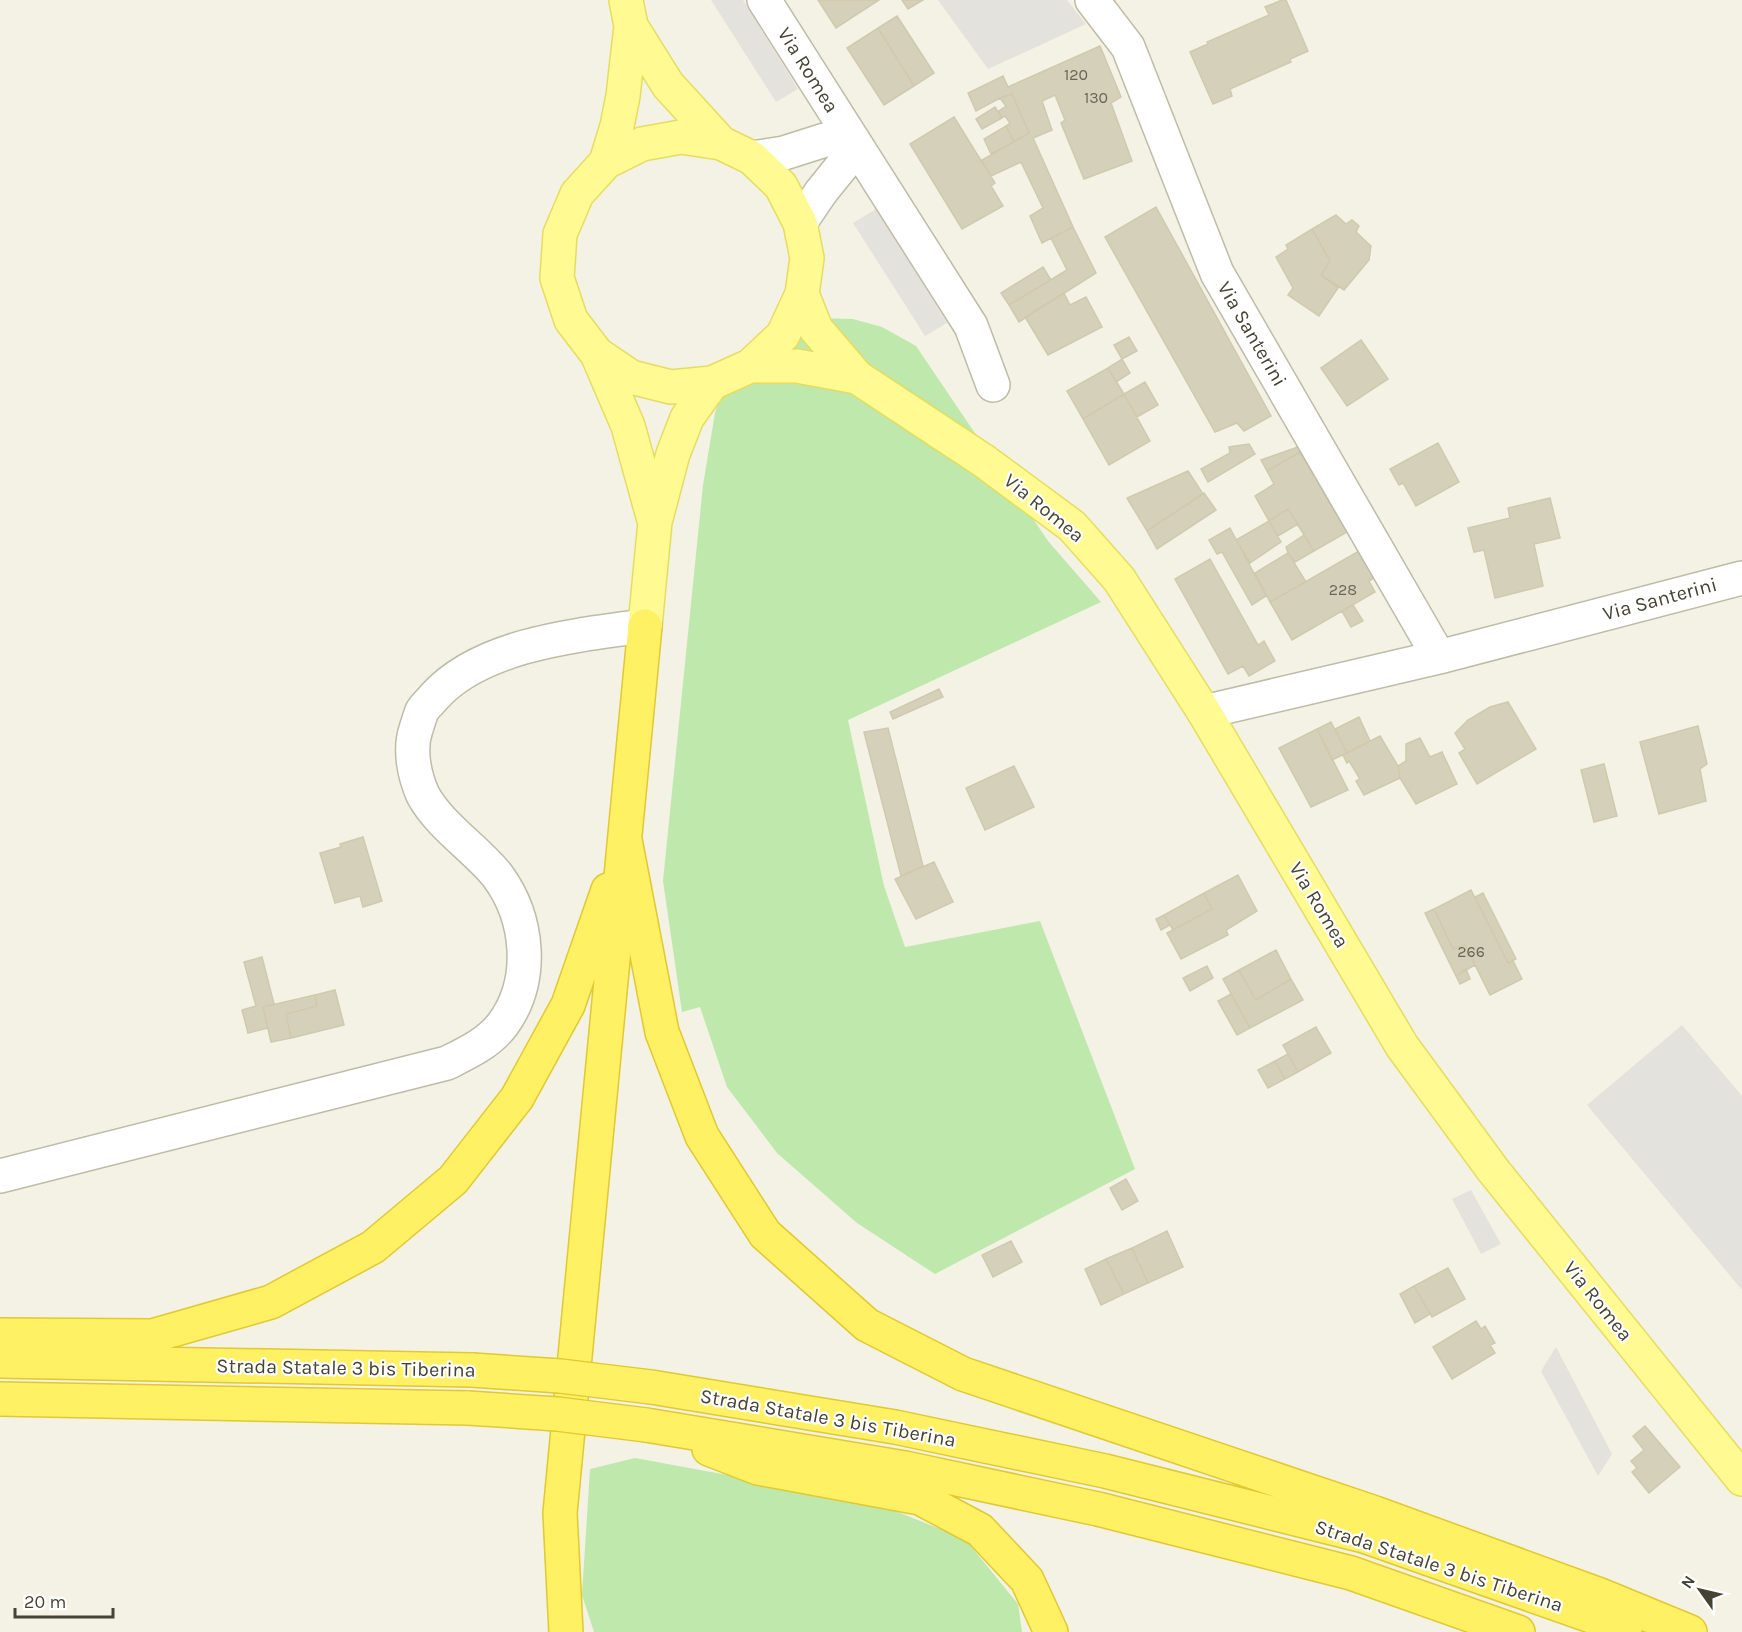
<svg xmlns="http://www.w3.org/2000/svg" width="1742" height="1632" viewBox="0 0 1742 1632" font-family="Karla,sans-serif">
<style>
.green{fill:#bfe8ac}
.parking{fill:#e3e2dd}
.building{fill:#d5d0ba;stroke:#cfcaad;stroke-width:1.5}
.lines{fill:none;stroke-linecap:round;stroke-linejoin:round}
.minor-casing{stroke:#bebca7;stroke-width:36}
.major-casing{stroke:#e6dd60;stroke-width:36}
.highway-casing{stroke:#e0c932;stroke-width:36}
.minor{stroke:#fff;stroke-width:33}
.major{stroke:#fffa92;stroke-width:33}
.highway{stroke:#fff064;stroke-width:33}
.highway-bridge-casing{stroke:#e0c932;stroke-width:36;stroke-linecap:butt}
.highway-bridge{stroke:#fff064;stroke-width:33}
.labels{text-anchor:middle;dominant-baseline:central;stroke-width:4.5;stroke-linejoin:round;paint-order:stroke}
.number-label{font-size:16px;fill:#696656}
.street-label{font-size:20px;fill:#454334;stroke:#fff}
</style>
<rect width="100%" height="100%" fill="#f3f2e5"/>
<path class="green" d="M812,318L853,319L882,327L916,346L1048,541L1101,602L848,720L884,886L905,947L1040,921L1135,1169L935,1274L857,1223L777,1153L727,1087L700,1007L682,1012L663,881L703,485L715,413L731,367Z
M635,1458L873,1502L965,1539L1018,1604L1022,1632H594L582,1595L590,1469Z"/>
<path class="parking" d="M711,0H743L798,89L776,102Z
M938,0H1067L1086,24L988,69Z
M876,209L947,323L925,336L853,223Z
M1682,1025L1742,1096V1290L1587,1105Z
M1471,1190L1501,1244L1481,1254L1452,1199Z
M1556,1347L1612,1454L1598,1476L1541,1371Z"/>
<path class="building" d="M818,0H879L836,28Z
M902,0H923L908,9Z
M1282,0H1286L1308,51L1290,59L1291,62L1230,89L1232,96L1213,104L1190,52L1208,44L1207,42L1269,15L1265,7Z
M897,16L934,73L914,86L878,28Z
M878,28L914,86L884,105L847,48Z
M1100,46L1121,97L1111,103L1132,161L1084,179L1061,123L1065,120L1055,95L1042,101L1052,130L1033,138L1073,227L1042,243L1030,216L1043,208L1021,162L991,176L982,160L1029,133L1012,94L1000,98L976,111L968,93L1003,76L1008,87Z
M1012,94L1029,133L1014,142L1006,126L1010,123L1005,116L1002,118L999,111L1006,106L1000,98Z
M995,107L1002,118L982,129L976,119Z
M954,117L995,183L991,186L1003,206L962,229L910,144Z
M1006,126L1014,142L991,154L984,139Z
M1156,207L1271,416L1244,431L1237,423L1215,432L1105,237Z
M1336,215L1346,224L1352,220L1359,226L1356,232L1371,246L1369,260L1344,290L1321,275L1330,261L1312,229Z
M1073,227L1096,273L1019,322L1009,305L1067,270L1051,238Z
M1312,229L1330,261L1321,275L1338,288L1319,316L1288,295L1293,288L1276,257L1288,249L1286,245Z
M1043,267L1051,280L1009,305L1001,293Z
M1064,293L1070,305L1086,297L1102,327L1048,355L1025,317Z
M1129,337L1137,351L1122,359L1114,345Z
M1361,340L1388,379L1347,406L1321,368Z
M1122,359L1130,373L1116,382L1108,368Z
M1108,368L1124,394L1083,419L1067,391Z
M1145,382L1158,405L1137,417L1124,394Z
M1124,394L1150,441L1109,465L1083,419Z
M1438,443L1459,482L1416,506L1403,483L1399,485L1390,469Z
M1249,444L1255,454L1208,482L1201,469L1230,453L1229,447Z
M1298,447L1300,452L1267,471L1261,460Z
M1300,452L1347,532L1314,551L1288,509L1269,521L1255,496L1274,484L1267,471Z
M1188,471L1203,494L1147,531L1127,498Z
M1204,493L1216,510L1157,549L1147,531Z
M1550,498L1560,538L1534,544L1543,586L1495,598L1484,550L1474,552L1468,528L1510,518L1508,508Z
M1288,509L1298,524L1278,536L1269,521Z
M1269,521L1281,542L1250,563L1236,540Z
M1230,528L1266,596L1252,605L1222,552L1217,554L1209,540Z
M1304,535L1314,551L1295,562L1288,553L1286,547Z
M1359,551L1374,578L1369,581L1375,592L1292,640L1270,602Z
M1288,553L1306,582L1270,602L1255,573Z
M1210,559L1258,645L1264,641L1275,661L1249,676L1243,666L1228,674L1175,579Z
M1353,605L1363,621L1351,627L1342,611Z
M939,689L943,697L893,719L890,712Z
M1508,702L1536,749L1477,784L1459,753L1465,749L1455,733L1468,720L1490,707Z
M1359,717L1370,741L1347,753L1335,729Z
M1331,722L1347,753L1332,760L1317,729Z
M1698,726L1707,764L1700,769L1706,801L1659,814L1640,742Z
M888,728L923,866L901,876L864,732Z
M1317,729L1348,790L1311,807L1279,748Z
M1380,736L1398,766L1400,778L1364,795L1356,781L1360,779L1349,761L1347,763L1343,755Z
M1420,738L1430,757L1442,752L1457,784L1416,804L1400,778L1398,766L1406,761V744Z
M1604,764L1617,816L1594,822L1581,770Z
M1014,766L1034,807L985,830L966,788Z
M363,837L382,901L363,907L360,896L335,903L320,853L341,847L340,844Z
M934,862L953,902L916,919L895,879Z
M1238,875L1257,911L1226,930L1228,935L1181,959L1167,933L1212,909L1204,893Z
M1471,890L1508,963L1513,961L1522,979L1490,995L1465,945L1453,949L1434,909Z
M1204,893L1212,909L1173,930L1164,915Z
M1483,893L1516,959L1508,963L1475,897Z
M1434,909L1453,949L1465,945L1475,965L1456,976L1425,913Z
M1164,915L1170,925L1161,930L1156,919Z
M1276,950L1291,979L1256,1000L1239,970Z
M262,957L274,1004L263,1007L268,1028L248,1033L242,1010L256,1006L244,962Z
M1207,966L1213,978L1190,991L1183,978Z
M1466,969L1470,979L1460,984L1456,976Z
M1239,970L1256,1000L1291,979L1303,1000L1250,1028L1223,979Z
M335,990L344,1025L291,1038L286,1014L317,1006L315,995Z
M1231,994L1250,1028L1237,1035L1218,1001Z
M315,995L317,1006L286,1014L291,1038L271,1042L263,1007Z
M1316,1027L1331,1053L1298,1072L1283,1045Z
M1288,1054L1298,1072L1285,1079L1275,1061Z
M1275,1061L1285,1079L1268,1088L1258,1070Z
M1126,1179L1138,1201L1122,1210L1110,1188Z
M1167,1231L1183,1267L1148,1283L1132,1248Z
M1011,1241L1022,1262L993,1277L982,1255Z
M1132,1248L1148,1283L1124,1294L1106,1259Z
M1106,1259L1124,1294L1101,1305L1085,1269Z
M1448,1268L1465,1299L1432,1317L1414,1286Z
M1414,1286L1430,1314L1415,1323L1400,1294Z
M1476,1321L1481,1329L1485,1326L1495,1343L1490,1345L1495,1353L1452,1379L1433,1347Z
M1645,1426L1680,1467L1649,1493L1632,1472L1637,1468L1631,1461L1644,1450L1633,1436Z"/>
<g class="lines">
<g class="minor-casing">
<path id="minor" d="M764,0L971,326L993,385
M1092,0L1128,47L1217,273L1439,657
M752,158L784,153L825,140H853L842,166L821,192L800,223
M1204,712L1439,657L1742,578
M0,1176L447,1063C467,1053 489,1043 503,1024C535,980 529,918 497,875C476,849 439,825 423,795C414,775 409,749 416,729C418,723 420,716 422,711C425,706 430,702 434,697C481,644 578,635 645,626"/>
</g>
<g class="major-casing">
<path id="major" d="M631,26L668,85L721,143
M606,162L642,144L681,137L721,143L752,158L781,186L800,223L807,258L802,294L783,335L750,366L712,383L671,387L631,377L597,354L571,320L557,278L560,234L577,194L606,162L617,126L623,96L631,26L626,0
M802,294L816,329L857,377L984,461L1072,526L1119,579L1204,712L1402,1046L1493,1170L1742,1479
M597,354L628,426L654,520
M750,366H797L857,377
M645,626L655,522L673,454L687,418L712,383"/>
</g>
<g class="highway-casing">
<path id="highway" d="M625,840L662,1032L702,1136L765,1234L867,1325L963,1374L1375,1513L1600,1595L1690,1632
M0,1335L152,1336L271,1302L373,1247L453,1180L517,1098L568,1005L608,890
M0,1361L472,1370
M651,1387L895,1427L1105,1471L1364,1536L1591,1616L1625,1630
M0,1399L468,1408
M646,1425L905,1468L1098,1509L1351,1573L1518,1632
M709,1449L758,1468L920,1498L980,1530L1027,1580L1051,1632
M566,1632L560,1513L645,626"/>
</g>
<use href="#minor" class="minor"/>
<use href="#major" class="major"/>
<use href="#highway" class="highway"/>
<g class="highway-bridge-casing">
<path id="highway-bridge" d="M472,1370L560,1376L651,1387
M468,1408L557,1414L646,1425"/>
</g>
<use href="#highway-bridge" class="highway-bridge"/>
</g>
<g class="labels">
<g class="number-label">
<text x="1076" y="74">120</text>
<text x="1096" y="97">130</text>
<text x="1343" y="589">228</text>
<text x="1471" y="951">266</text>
</g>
<g class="street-label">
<text transform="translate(808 70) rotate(58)">Via Romea</text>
<text transform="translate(1252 334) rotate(60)">Via Santerini</text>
<text transform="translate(1044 508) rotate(39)">Via Romea</text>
<text transform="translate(1660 599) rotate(-15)">Via Santerini</text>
<text transform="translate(1319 905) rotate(59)">Via Romea</text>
<text transform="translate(1598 1301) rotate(51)">Via Romea</text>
<text transform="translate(346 1368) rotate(1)">Strada Statale 3 bis Tiberina</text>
<text transform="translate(828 1418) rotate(10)">Strada Statale 3 bis Tiberina</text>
<text transform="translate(1439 1566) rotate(18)">Strada Statale 3 bis Tiberina</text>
</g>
</g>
<g transform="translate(1700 1590) rotate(304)" stroke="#ffffff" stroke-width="4.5" paint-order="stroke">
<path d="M0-4.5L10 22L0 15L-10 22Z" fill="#454334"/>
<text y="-9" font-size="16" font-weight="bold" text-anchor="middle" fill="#454334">N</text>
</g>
<path d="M15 1608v9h98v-9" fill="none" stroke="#454334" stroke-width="3"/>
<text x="24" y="1608" font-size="18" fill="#454334" stroke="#ffffff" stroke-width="4.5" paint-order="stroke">20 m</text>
</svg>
